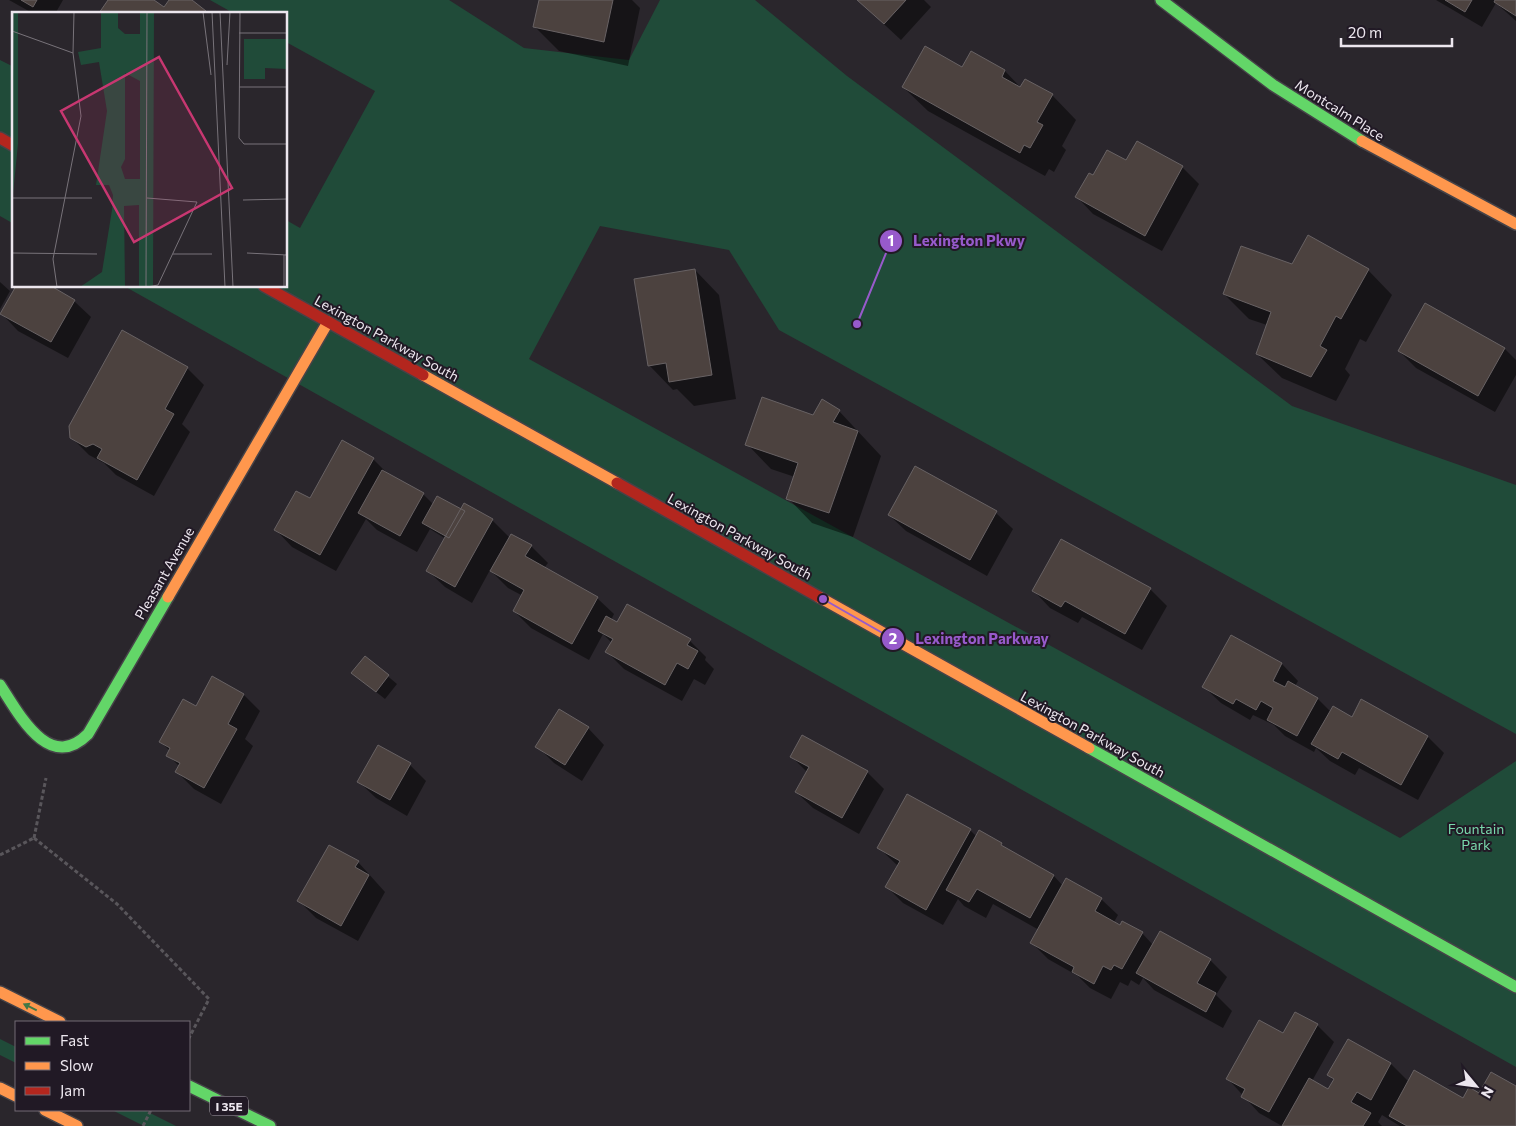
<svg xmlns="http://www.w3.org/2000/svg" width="1516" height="1126" viewBox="0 0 1516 1126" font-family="Commissioner,sans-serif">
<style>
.green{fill:#204b39}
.shadow{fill:#0007}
.building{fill:#4c423f;stroke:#686264}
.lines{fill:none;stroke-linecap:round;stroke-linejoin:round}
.fast-casing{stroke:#464348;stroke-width:14}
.slow-casing{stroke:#464348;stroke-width:14}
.jam-casing{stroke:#464348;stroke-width:14}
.path{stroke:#59565b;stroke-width:3;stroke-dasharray:4 2.5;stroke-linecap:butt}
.fast{stroke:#63d668;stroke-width:11}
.slow{stroke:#ff974d;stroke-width:11}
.jam{stroke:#b3261e;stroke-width:11}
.oneway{fill:#427846}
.labels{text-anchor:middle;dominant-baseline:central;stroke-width:4;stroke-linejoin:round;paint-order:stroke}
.shield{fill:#211925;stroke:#afa8b2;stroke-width:1}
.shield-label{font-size:12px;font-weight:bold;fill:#ece6ee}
.street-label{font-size:14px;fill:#ece6ee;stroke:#211925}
.park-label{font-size:14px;fill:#79d8ac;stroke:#211925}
.inset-road{fill:none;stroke:#78737a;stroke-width:1}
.view{fill:#c83771;fill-opacity:0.15;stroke:#c83771;stroke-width:2.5}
.inset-edge{fill:none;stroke:#ece6ee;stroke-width:2.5}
.leader{fill:none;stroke:#975acb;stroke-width:2}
.callout-dot{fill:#975acb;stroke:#211925;stroke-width:2}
.mark-label{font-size:15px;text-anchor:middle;font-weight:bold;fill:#fff}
.callout-label{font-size:15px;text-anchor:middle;font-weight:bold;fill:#975acb;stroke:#211925;stroke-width:4;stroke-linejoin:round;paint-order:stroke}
</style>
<rect width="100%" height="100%" fill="#2a262c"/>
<path class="green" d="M210,0H449L524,48L629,60L660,0H755L847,76L1292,406L1516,485V734L779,330L729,250L600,226L529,359L1400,838L1516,761V1067L124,286H286V220L300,228L375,91L286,42V14H235Z
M0,60L14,67V224L0,216Z
M0,1039L16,1047V1063L0,1055Z
M112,1110H144L176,1126H144Z"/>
<path class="shadow" d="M9,0H63L55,14H34Z
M540,0H632L640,8L628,66L559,51L535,27Z
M858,0H924L931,7L901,40Z
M1436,0H1516V21L1496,3L1482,27Z
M971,53L1005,71L1021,88L1052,95L1076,120L1062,146L1066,150L1054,172L1049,169L1045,176L928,111L903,87L963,68Z
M1137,142L1182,167L1199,184L1162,251L1093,214L1077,197L1093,177L1126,162Z
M1293,265L1368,270L1392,295L1366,342L1360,339L1345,369L1350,375L1336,401L1282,378L1257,354L1267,325L1249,319L1224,294Z
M695,270L719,295L736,399L694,406L677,389L673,390L649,365Z
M0,282L10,291L0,309Z
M74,301L91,317L68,358L18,331L2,314Z
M1505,349L1516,360V375L1495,412L1416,368L1399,351Z
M187,368L204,385L182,424L190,432L154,496L116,475L104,463L89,455L72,438Z
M839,411L881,456L853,537L812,523L788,498L795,477L771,469L747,444L814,417Z
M373,459L390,476L423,494L434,505L492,520L510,538L531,546L548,563L544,568L597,598L614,614L611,620L618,624L690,641L706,657L705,660L714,669L705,685L694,679L682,701L624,669L607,652L612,643L603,634L589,660L531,628L514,611L523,596L508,588L490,570L472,603L445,587L428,571L446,539L430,529L417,552L377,530L366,519L336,571L292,547L276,530L310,500Z
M996,513L1013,529L987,576L906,531L889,515Z
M1150,589L1167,606L1142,650L1082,617L1078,623L1050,608L1034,591Z
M1232,637L1282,664L1298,681L1295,686L1318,699L1331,712L1428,737L1444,753L1418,800L1359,768L1355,775L1330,761L1316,748L1314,752L1285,736L1274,725L1253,715L1250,720L1221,703L1204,687Z
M365,657L397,684L385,699L361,680Z
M244,695L260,711L245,739L253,746L221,804L194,789L177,772L180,767L168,755L170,751L161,742Z
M588,728L604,745L582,781L554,763L537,746Z
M802,736L867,772L884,789L859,834L813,808L796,792L807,772L791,756Z
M410,765L426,781L407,816L376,798L359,782Z
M970,830L977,837L1001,844L1008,851L1054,876L1063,886L1101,899L1118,915L1114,922L1142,933L1153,945L1210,960L1227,977L1216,995L1232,1011L1223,1028L1154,990L1143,978L1139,985L1131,980L1128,986L1120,982L1111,999L1090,988L1078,976L1048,959L1032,943L1039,930L993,904L986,918L964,906L958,899L943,925L903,903L887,887L898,866L879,848Z
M358,862L385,892L358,941L316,918L299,901Z
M1317,1025L1334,1042L1312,1081L1329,1091L1334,1081L1329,1075L1348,1040L1391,1064L1409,1082L1463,1099L1516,1087V1126H1400L1382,1115L1378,1122L1382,1126H1282L1259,1113L1228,1079L1284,1035Z"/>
<path class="building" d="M21,0H37L33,7Z
M108,0H154L164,7L169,0H192L206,11L204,14H100L99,13Z
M539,0H613L604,42L533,27Z
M857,0H906L884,24Z
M1445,0H1472L1465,12Z
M1495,0H1516V16L1494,2Z
M925,46L962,67L971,51L1005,70L1002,77L1020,87L1025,79L1053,94L1037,122L1043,125L1030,148L1024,145L1020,153L902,87Z
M1137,141L1183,166L1145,236L1075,197L1089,173L1093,175L1107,150L1126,160Z
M1308,235L1369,269L1341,319L1336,316L1320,346L1327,350L1311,377L1256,354L1271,312L1223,294L1241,246L1292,264Z
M695,269L712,375L669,382L666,363L648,366L634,279Z
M16,286H51L75,300L51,342L0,314Z
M1425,303L1505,348L1478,396L1398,351Z
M122,330L188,367L165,409L174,414L137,480L97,458L102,449L93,444L86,447L70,438L69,426Z
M762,397L813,415L822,399L840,410L833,422L858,431L829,513L786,499L798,463L745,445Z
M342,440L374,458L320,555L274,530L296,491L310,498Z
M915,466L997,511L970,560L888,515Z
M382,470L424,493L400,536L358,513Z
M437,496L465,511L449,538L422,523Z
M464,503L493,519L455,587L426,571Z
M511,534L532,545L525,556L598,597L572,644L513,611L524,590L490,571Z
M1061,539L1151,588L1125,634L1065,601L1061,607L1032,591Z
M627,604L691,639L687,645L698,651L688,669L677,663L665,685L605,652L613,639L598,631L606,616L617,622Z
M1231,635L1282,663L1273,681L1285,687L1288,681L1318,698L1297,736L1267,720L1273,708L1261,701L1256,710L1236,699L1233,704L1202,687Z
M365,656L389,675L376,692L351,673Z
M212,676L244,694L228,724L237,729L204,788L175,772L180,763L166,756L170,748L159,742L183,699L196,706Z
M1361,699L1428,736L1401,785L1342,752L1338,759L1311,744L1333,706L1352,717Z
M559,709L589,727L565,765L535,747Z
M802,735L868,771L842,818L795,792L809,767L790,757Z
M378,745L411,763L390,800L357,782Z
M907,794L971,829L926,910L885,887L900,861L877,848Z
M979,830L1002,843L1001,845L1054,875L1030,918L977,889L969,902L946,890Z
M329,845L359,861L355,867L369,875L341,926L297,901Z
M1066,878L1102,898L1095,911L1120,925L1122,921L1143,932L1122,969L1114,965L1111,970L1103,966L1094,984L1072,972L1074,967L1030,943Z
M1160,931L1211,959L1197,983L1216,993L1206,1012L1136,973Z
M1295,1012L1318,1024L1269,1112L1241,1097L1245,1089L1226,1079L1259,1020L1283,1033Z
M1348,1039L1391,1063L1371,1100L1357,1092L1351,1102L1371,1113L1363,1126H1282L1309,1078L1328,1089L1334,1079L1327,1075Z
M1414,1070L1463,1098L1469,1087L1479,1093L1491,1072L1516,1086V1126H1407L1389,1116Z"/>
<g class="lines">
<g class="fast-casing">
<path id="fast" d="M1161,0L1273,85L1362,141
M0,685C19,714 49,773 88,734L168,597
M1089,748L1516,987
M189,1086L270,1126"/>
</g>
<g class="slow-casing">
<path id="slow" d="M1362,141L1516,224
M423,375L617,483
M168,597L328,322
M819,597L1089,748
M0,992L60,1022
M0,1088L16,1096
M45,1110L77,1126"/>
</g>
<g class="jam-casing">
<path id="jam" d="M0,138L14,146
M264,286L423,375
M617,483L819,597"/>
</g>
<path class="path" d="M34,838L117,904L209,999L189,1038
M34,838L46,778
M0,855L34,838
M143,1126L151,1110"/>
<use href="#fast" class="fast"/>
<use href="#slow" class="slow"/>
<use href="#jam" class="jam"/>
</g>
<defs><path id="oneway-solid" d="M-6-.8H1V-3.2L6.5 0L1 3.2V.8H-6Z" transform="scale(1.25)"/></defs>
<use class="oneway" href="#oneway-solid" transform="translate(30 1007) rotate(-154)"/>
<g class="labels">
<rect class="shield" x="210" y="1096.5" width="38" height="19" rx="4"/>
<g class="shield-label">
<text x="229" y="1106">I 35E</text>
</g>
<g class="street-label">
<text transform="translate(1340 110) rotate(32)">Montcalm Place</text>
<text transform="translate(387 338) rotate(29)">Lexington Parkway South</text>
<text transform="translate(740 536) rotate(29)">Lexington Parkway South</text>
<text transform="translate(164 573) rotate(-60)">Pleasant Avenue</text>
<text transform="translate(1093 734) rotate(29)">Lexington Parkway South</text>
</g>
<g class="park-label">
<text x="1476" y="828">Fountain<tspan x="1476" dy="16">Park</tspan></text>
</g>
</g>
<g transform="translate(12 12)">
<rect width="275" height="275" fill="#2a262c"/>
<path d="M0,0H6V132L0,192ZM89,0H106V16L113,22H128V0H142L141,275H127V193L112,194L113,275H68L90,260L100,198L101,183L97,173H84L95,99L87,50L69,53L66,40L89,36ZM113,61L128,69V167H113L109,155L113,147ZM232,27H275V57L253,56V67H232Z" fill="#204b39" fill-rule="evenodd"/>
<path class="inset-road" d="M191,0L199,63M200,0L213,275M208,0L221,275M228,0L227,126L232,132H275M0,19L61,41M227,21H275M215,53L218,0M227,75H275M0,135L1,0M0,186H80M135,186L185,190L146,273L135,275M231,188L275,187M0,241L85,242M235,241L275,243M161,242H200M45,275L41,247L69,104L61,41L62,0M134,275L135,0M272,275V243"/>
<path class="view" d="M147,45L220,176L122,230L49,99Z"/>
<rect width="275" height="275" class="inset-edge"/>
</g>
<path class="leader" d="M857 324L891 241M823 599L893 639"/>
<g class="callout-dot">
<circle cx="857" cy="324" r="5"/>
<circle cx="823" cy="599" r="5"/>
<circle cx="891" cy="241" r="12"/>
<circle cx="893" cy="639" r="12"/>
</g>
<g class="mark-label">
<text x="891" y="246">1</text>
<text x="893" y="644">2</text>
</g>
<g class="callout-label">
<text x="969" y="246">Lexington Pkwy</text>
<text x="982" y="644">Lexington Parkway</text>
</g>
<rect x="15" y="1021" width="175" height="90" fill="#211925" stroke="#726b75"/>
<rect x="25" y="1037" width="25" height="8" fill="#63d668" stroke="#726b75"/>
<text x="60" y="1046" font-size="15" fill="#ece6ee">Fast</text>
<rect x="25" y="1062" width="25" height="8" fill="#ff974d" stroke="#726b75"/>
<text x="60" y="1071" font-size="15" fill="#ece6ee">Slow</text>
<rect x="25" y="1087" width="25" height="8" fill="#b3261e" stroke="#726b75"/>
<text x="60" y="1096" font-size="15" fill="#ece6ee">Jam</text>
<g transform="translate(1476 1086) rotate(119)" stroke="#211925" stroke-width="4" paint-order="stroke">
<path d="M0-4L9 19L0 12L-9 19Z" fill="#ece6ee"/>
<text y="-8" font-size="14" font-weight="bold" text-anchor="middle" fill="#ece6ee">N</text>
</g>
<path d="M1341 38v8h111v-8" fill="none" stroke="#ece6ee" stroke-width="2.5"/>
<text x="1348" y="38" font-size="15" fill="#ece6ee" stroke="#211925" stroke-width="4" paint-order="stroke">20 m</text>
</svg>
